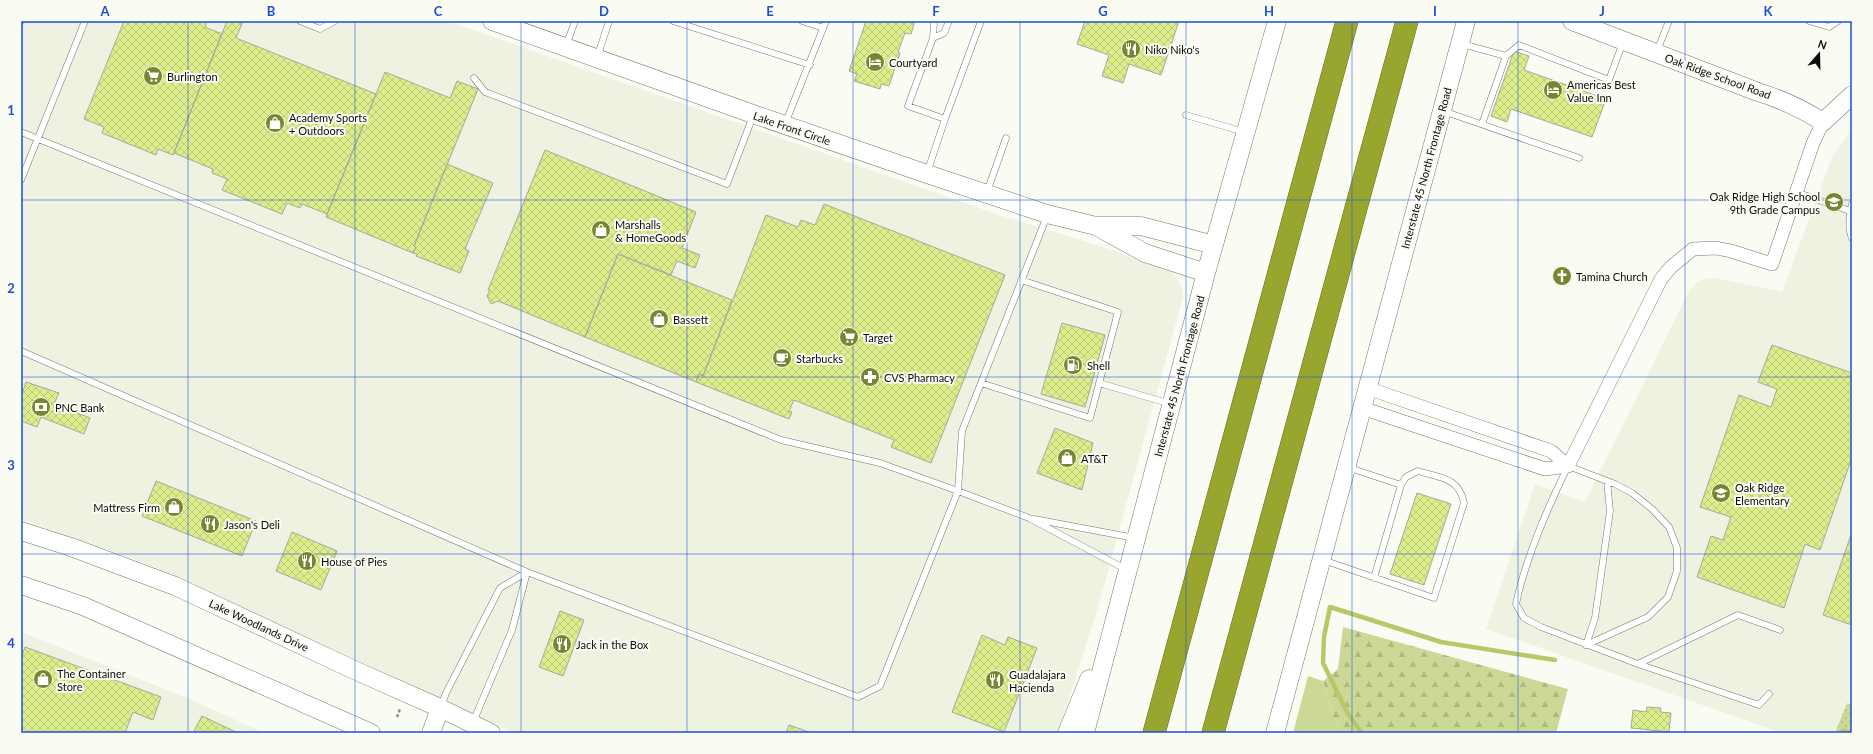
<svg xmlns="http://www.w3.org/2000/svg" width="1873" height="754" viewBox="0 0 1873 754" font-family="Lato,sans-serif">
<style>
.built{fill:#eff2e1}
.grass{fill:url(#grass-dots)}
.forest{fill:url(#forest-firs)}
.garden{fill:#ccd895}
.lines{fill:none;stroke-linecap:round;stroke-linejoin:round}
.stream{stroke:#b8c767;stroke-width:4.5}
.building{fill:url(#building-cross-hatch);stroke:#a5a79f}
.lane-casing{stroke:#76776f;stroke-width:7}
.street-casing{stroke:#76776f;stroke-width:14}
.secondary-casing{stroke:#76776f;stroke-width:19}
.highway-casing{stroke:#677022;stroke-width:23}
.path{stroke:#8c8d87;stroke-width:2.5;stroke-dasharray:3 2;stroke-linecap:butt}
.lane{stroke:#fff;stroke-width:6}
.street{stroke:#fff;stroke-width:13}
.secondary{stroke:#fff;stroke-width:18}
.highway{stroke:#98a630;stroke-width:22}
.grid{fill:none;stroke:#1d4ed8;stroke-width:1;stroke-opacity:0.55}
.labels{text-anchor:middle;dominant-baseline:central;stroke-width:4;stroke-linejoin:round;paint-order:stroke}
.poi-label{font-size:11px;fill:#0b0c09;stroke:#fafcf3;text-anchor:start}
.street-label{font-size:11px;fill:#0b0c09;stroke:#fafcf3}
.neatline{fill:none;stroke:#1d4ed8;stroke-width:1.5}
.grid-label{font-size:13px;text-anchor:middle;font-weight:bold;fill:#1d4ed8}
</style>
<defs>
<pattern id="grass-dots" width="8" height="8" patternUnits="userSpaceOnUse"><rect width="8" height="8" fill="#ccd895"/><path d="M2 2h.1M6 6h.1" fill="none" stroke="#aeb87f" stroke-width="1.8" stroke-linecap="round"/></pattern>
<pattern id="forest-firs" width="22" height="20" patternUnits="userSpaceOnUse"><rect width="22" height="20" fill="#ccd895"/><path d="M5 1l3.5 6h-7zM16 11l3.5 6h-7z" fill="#aeb87f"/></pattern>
<pattern id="building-cross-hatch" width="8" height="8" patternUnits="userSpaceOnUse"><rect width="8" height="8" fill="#deed8c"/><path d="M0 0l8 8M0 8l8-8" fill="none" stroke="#bdca77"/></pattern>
</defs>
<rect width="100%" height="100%" fill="#fafcf3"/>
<path class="built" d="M21,21H448L996,214L1113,250L1145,263L1170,270L1181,284L1183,297L1097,611L1058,733H513L164,571L121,554L21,520Z
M1852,129V705L1847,703L1835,733H1782L1486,629L1535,484L1585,502L1689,291L1696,283L1703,279L1716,278L1782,292L1833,155Z
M21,632L190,699L264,733H21Z"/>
<path class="grass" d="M1847,703L1852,705V733H1835Z"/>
<path class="forest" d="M1343,627L1568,689L1556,733H1343L1333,717L1323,681L1338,669Z"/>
<path class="garden" d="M1308,676L1323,681L1333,717L1343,733H1293Z"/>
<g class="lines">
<path class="stream" d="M1843,731L1849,733
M1362,733L1348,714L1323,663L1324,637L1330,607L1441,642L1555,660"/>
</g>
<path class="building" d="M124,21H207L205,27L222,34L173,155L158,149L156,155L102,133L104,127L84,119Z
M227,21H243L236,38L376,94L327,214L302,204L300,208L287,203L282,214L222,190L227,179L212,173L213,169L174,153Z
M866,21H915L911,34L905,33L898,52L900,53L889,86L881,84L880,89L854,81L857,74L849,71Z
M1085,21H1179L1161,75L1129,64L1123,83L1102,76L1109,55L1077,44Z
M1514,51L1529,56L1524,70L1606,99L1592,137L1511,109L1507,122L1491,116Z
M385,72L450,98L457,81L478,89L414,246L416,247L413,253L326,217Z
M545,150L696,212L682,248L700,255L695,268L677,261L671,275L618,254L585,337L498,301L491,304L487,296L490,290H488Z
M447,164L493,183L465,249L469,251L460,273L416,256L417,254L413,253L416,247L414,246Z
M824,204L1005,275L931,463L891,447L894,440L794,400L789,411L792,412L789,419L696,382L699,374L703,376L766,215L798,227L801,220L815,225Z
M618,254L732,300L703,376L699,374L696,382L585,337Z
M1062,323L1105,335L1085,407L1041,394Z
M1772,345L1852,373V457L1820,550L1805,544L1784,608L1697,577L1711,536L1723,540L1731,517L1700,507L1739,395L1771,407L1777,389L1758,382Z
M26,382L59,393L54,404L90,418L84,434L41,417L37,427L21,421V391H23Z
M1055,428L1093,443L1082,490L1037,473Z
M156,481L256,521L242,556L142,516Z
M1417,493L1451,504L1424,585L1390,574Z
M292,532L337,551L321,590L276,571Z
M1852,532V625L1823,615Z
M560,611L584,620L563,676L539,667Z
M982,635L1005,645L1008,637L1037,648L1004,732L952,712Z
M25,647L161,697L153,720L133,712L125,733H21V659Z
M1647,707L1661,708L1660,712L1671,713L1669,732L1631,728L1633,710L1646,712Z
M202,716L238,733H193Z
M789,725L812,733H786Z"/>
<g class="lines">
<g class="lane-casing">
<path id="lane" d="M300,21L320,29L335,21
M673,21L810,65
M802,21L823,28
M1809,21L1829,27L1838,21
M933,38L934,22
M1462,44L1506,56L1519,45L1609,80L1623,42
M566,46L575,21
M1657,51L1669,21
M597,58L609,21
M474,78L485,92L727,184L753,116
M1443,111L1579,158
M1186,115L1244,132
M945,119L981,21
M785,124L826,21
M1482,124L1506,56
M21,132L781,440L880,463L958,491L1029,518L1127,570
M927,173L945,119L908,106L933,38L944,33L949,21
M21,180L85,21
M987,192L1006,138
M1796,192L1850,211
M1852,204C1849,214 1848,229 1852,238
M21,351L527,572L858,697L880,686L958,491L962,431L1047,216
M981,383L1090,418L1118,312L1021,280
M1099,383L1171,404
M1347,467L1401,485
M1034,519L1135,538
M1323,560L1434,598L1464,503C1459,477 1440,478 1418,471L1406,477L1401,485L1374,578
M1586,645L1648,617L1668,597L1677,571V548L1669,527L1652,509L1632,493L1615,484L1568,466C1548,507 1525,560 1516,604L1524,618L1541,627L1638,664L1759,705L1769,694
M1586,645L1595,618L1610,511L1607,481
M1638,664L1738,615L1780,630
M441,707L446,693L500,588L527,572
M473,722L512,630L527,572"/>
</g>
<g class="street-casing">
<path id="street" d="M1367,388L1551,451L1568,466
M1362,408L1545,469L1568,466
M1568,466L1661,279L1671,267L1693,249L1716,248L1731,251L1772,264L1813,143L1823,122"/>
</g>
<g class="secondary-casing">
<path id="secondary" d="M492,21L753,114L927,174L1047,214L1096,226L1145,253L1206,273
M1572,21L1758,92C1781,99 1802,109 1823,122L1852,95
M1097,226H1141L1214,245
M21,531L71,547L175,586L352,669L440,708L491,733
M21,585L83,606L371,733
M431,733L440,708
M1067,733L1089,679
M1085,733L1206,273L1277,21
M1275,733L1466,21"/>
</g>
<g class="highway-casing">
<path id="highway" d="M1154,733L1347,21
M1213,733L1407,21"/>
</g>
<path class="path" d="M21,25L24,21
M397,717L400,709"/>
<use href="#lane" class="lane"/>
<use href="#street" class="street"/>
<use href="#secondary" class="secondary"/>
<use href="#highway" class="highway"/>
</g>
<path class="grid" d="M188,21V733M355,21V733M521,21V733M687,21V733M853,21V733M1020,21V733M1186,21V733M1352,21V733M1518,21V733M1685,21V733M21,200H1852M21,377H1852M21,554H1852"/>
<defs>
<g id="restaurant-disc" transform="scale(1)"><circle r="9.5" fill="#7a8532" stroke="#fafcf3"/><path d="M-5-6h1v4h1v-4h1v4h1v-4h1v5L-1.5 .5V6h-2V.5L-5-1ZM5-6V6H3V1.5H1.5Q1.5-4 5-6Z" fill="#fff"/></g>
<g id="hotel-disc" transform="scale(1)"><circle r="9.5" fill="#7a8532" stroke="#fafcf3"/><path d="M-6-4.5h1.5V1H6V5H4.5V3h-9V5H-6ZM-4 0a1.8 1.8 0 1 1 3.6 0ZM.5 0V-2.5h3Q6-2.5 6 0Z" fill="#fff"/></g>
<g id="supermarket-disc" transform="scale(1)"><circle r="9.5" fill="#7a8532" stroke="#fafcf3"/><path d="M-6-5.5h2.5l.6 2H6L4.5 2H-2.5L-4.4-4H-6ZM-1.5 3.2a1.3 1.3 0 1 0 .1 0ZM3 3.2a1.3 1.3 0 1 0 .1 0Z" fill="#fff"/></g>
<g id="shop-disc" transform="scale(1)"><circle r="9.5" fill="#7a8532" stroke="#fafcf3"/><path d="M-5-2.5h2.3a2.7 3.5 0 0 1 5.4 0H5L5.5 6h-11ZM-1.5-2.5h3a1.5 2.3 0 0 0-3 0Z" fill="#fff"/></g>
<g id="school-disc" transform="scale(1)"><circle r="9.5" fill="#7a8532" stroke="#fafcf3"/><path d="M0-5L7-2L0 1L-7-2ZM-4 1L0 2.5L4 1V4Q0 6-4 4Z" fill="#fff"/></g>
<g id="church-disc" transform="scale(1)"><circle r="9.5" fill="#7a8532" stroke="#fafcf3"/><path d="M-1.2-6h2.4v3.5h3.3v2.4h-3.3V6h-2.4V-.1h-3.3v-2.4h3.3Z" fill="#fff"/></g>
<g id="cafe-disc" transform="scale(1)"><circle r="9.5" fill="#7a8532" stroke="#fafcf3"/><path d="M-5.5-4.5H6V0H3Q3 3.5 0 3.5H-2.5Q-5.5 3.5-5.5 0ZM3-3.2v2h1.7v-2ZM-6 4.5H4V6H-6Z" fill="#fff"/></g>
<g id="fuel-disc" transform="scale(1)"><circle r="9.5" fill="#7a8532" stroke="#fafcf3"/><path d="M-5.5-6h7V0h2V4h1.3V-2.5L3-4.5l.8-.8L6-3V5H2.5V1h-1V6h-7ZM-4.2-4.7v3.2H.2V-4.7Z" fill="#fff"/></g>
<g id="pharmacy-disc" transform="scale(1)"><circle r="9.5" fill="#7a8532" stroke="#fafcf3"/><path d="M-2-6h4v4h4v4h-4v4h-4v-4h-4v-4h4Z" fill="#fff"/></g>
<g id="bank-disc" transform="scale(1)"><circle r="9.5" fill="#7a8532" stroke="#fafcf3"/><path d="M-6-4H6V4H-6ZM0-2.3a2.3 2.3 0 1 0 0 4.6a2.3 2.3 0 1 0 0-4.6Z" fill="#fff"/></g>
</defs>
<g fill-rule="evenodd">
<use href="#restaurant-disc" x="1131" y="49"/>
<use href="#hotel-disc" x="875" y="62"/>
<use href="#supermarket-disc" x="153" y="76"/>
<use href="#hotel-disc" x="1553" y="90"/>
<use href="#shop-disc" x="275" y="123"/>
<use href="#school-disc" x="1834" y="202"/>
<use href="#shop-disc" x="601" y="230"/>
<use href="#church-disc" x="1562" y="276"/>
<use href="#shop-disc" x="659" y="319"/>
<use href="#supermarket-disc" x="849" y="337"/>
<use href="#cafe-disc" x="782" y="358"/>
<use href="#fuel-disc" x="1073" y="365"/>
<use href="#pharmacy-disc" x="870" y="377"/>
<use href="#bank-disc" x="41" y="407"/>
<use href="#shop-disc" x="1067" y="458"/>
<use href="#school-disc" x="1721" y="493"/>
<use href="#shop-disc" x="174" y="507"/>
<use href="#restaurant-disc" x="210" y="524"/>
<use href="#restaurant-disc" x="307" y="561"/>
<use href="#restaurant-disc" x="562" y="644"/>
<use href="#shop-disc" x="43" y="679"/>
<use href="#restaurant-disc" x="995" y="680"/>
</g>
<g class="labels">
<g class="poi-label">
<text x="1145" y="49">Niko Niko's</text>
<text x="889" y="62">Courtyard</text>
<text x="167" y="76">Burlington</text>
<text x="1567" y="84">Americas Best<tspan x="1567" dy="13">Value Inn</tspan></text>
<text x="289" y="117">Academy Sports<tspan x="289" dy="13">+ Outdoors</tspan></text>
<text x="1820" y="196" text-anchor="end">Oak Ridge High School<tspan x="1820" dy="13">9th Grade Campus</tspan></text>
<text x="615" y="224">Marshalls<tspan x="615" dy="13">&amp; HomeGoods</tspan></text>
<text x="1576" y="276">Tamina Church</text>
<text x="673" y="319">Bassett</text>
<text x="863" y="337">Target</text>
<text x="796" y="358">Starbucks</text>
<text x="1087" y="365">Shell</text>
<text x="884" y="377">CVS Pharmacy</text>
<text x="55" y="407">PNC Bank</text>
<text x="1081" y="458">AT&amp;T</text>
<text x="1735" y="487">Oak Ridge<tspan x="1735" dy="13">Elementary</tspan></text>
<text x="160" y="507" text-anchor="end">Mattress Firm</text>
<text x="224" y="524">Jason's Deli</text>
<text x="321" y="561">House of Pies</text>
<text x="576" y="644">Jack in the Box</text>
<text x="57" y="673">The Container<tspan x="57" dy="13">Store</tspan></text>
<text x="1009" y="674">Guadalajara<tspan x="1009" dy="13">Hacienda</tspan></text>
</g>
<g class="street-label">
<text transform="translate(1718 76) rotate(20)">Oak Ridge School Road</text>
<text transform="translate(792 128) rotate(19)">Lake Front Circle</text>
<text transform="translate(1426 168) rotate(-75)">Interstate 45 North Frontage Road</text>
<text transform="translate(1179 376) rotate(-75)">Interstate 45 North Frontage Road</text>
<text transform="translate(259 625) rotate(25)">Lake Woodlands Drive</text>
</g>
</g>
<rect width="1873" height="754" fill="none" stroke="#fafcf3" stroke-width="44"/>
<g transform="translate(1819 54) rotate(20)" stroke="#fafcf3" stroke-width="3" paint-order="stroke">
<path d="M0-3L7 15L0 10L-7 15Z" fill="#0b0c09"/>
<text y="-6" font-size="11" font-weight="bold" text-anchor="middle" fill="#0b0c09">N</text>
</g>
<rect x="22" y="22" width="1829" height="710" class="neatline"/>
<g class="grid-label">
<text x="105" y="16">A</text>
<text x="271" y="16">B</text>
<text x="438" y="16">C</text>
<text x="604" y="16">D</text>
<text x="770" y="16">E</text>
<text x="936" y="16">F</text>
<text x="1103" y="16">G</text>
<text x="1269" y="16">H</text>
<text x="1435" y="16">I</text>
<text x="1602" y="16">J</text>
<text x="1768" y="16">K</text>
<text x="11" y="115">1</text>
<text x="11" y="293">2</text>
<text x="11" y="470">3</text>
<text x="11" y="648">4</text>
</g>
</svg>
